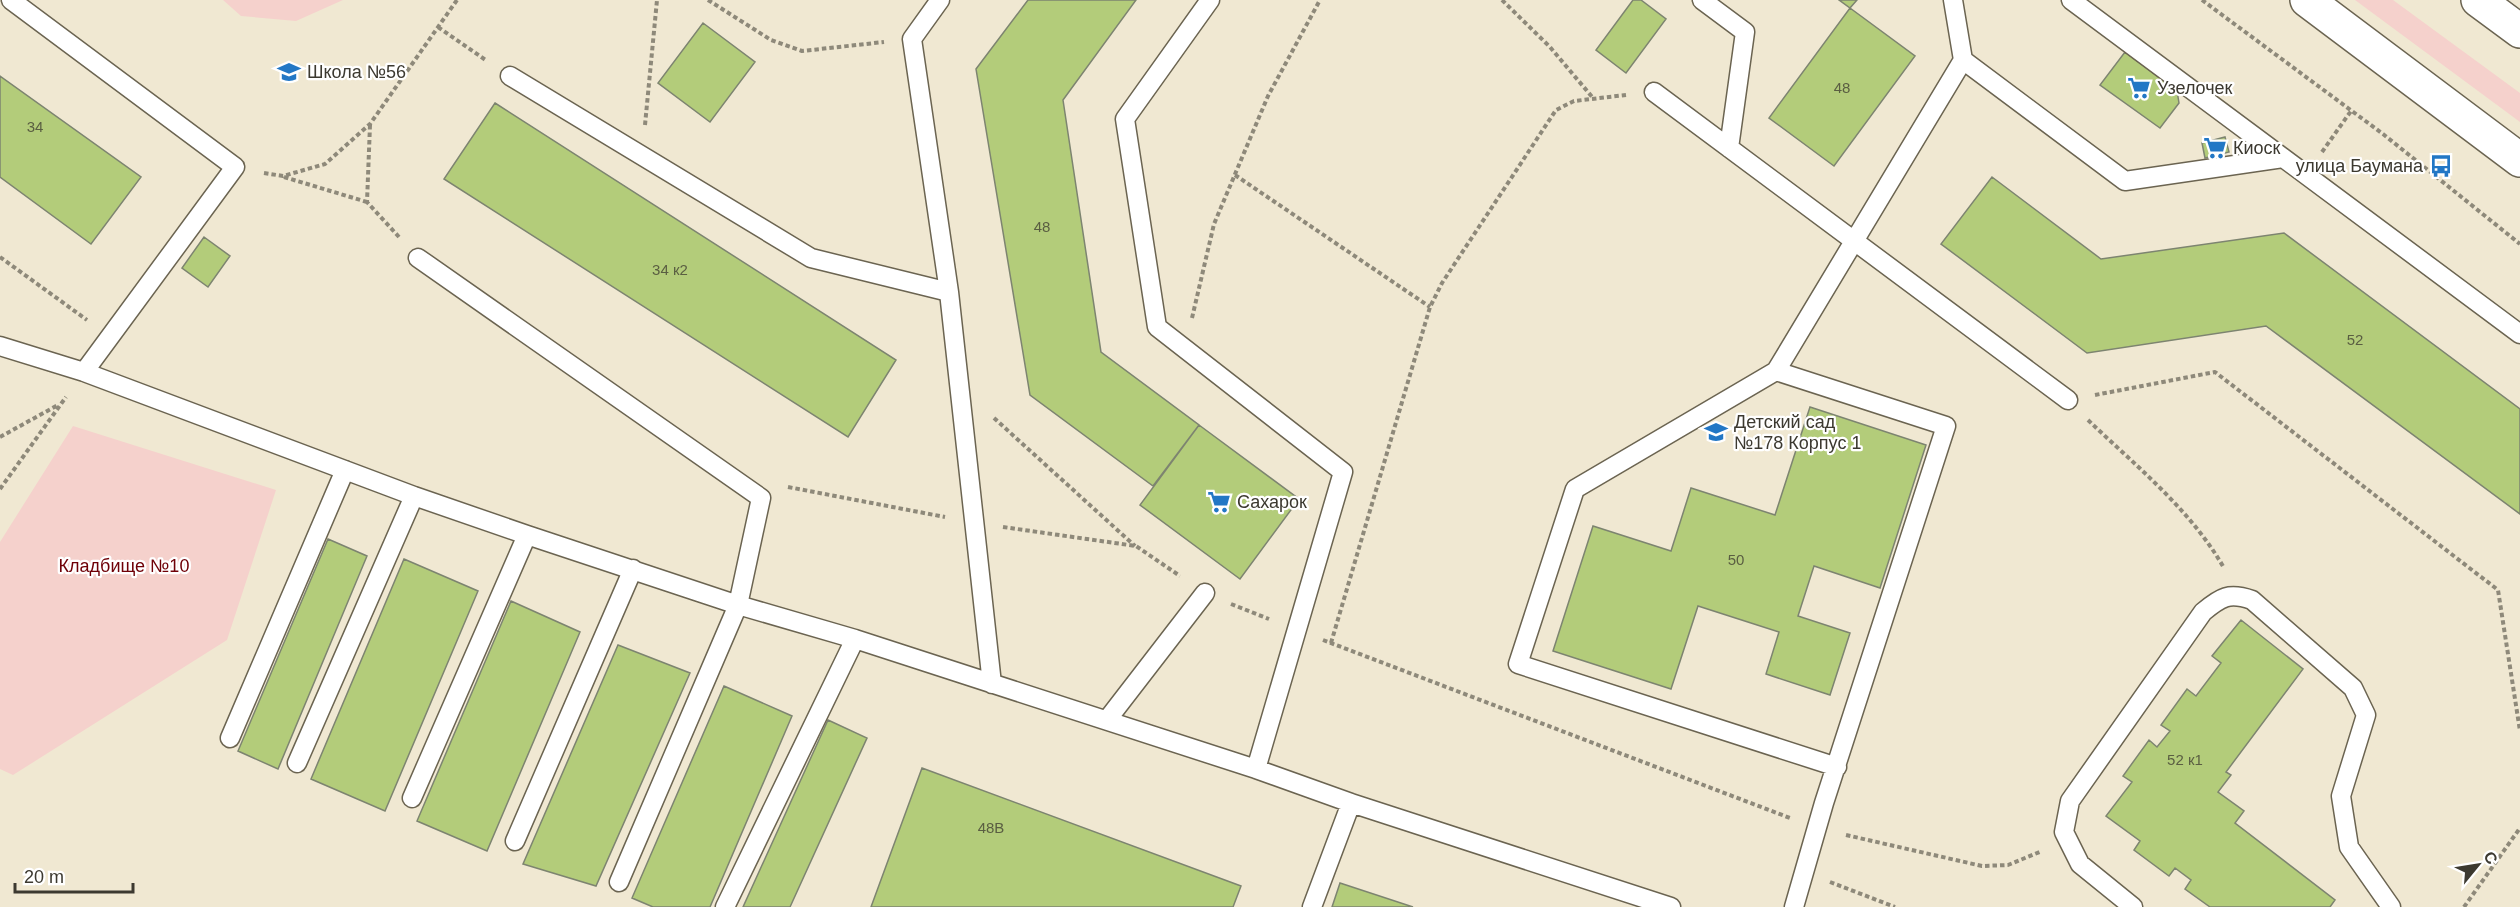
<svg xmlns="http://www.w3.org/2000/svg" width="2520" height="907" viewBox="0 0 2520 907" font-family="Arial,sans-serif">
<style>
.green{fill:#f5d1cc}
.building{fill:#b3cc7a;stroke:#7d8470;stroke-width:1.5}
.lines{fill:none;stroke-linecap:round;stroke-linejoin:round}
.service-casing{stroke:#6b6451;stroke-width:21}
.primary-casing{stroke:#6b6451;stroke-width:36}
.path{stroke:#8e897a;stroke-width:4;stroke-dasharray:4.5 3;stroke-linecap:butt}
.service{stroke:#fff;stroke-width:18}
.primary{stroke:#fff;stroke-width:33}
.labels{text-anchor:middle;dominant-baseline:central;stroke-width:4.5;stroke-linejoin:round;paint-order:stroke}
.number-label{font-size:15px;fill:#5a5e42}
.poi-label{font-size:18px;fill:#3c3930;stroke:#fff;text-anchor:start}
.park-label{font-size:18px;fill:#6f0007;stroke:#fff}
</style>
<rect width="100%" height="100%" fill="#f0e8d2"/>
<path class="green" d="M223,0H343L296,21L241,16Z
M2355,0H2393L2520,93V122Z
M73,426L276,490L227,640L13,775L0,769V542Z"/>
<path class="building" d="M1028,0H1136L1063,100L1101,352L1199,425L1153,486L1030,395L976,69Z
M1633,0H1641L1666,19L1626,73L1596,50Z
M1839,0H1857L1850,8Z
M1850,8L1915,56L1834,166L1769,118Z
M703,23L755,62L710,122L658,83Z
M2125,52L2177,91L2179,103L2160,128L2100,85Z
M0,76L141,177L91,244L0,177Z
M495,103L896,360L848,437L444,179Z
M2225,137L2229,152L2205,158L2202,143Z
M1992,177L2101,259L2284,233L2520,409V514L2266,326L2087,353L1941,244Z
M204,237L230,256L208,287L182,268Z
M1810,407L1926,445L1880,588L1814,566L1798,616L1850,633L1830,695L1766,674L1779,632L1698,606L1671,689L1553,651L1593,526L1671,551L1691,488L1775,515Z
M1199,425L1299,499L1240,579L1140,505Z
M328,539L367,556L278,769L238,751Z
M404,559L478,591L385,811L311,779Z
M511,601L580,632L487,851L417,821Z
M2241,620L2303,669L2226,772L2231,775L2218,792L2244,811L2235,823L2335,900L2330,907H2210L2185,889L2191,880L2175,868L2169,876L2134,850L2140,841L2106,816L2132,782L2123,776L2149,740L2157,747L2170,731L2161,725L2187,689L2196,696L2221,663L2212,656Z
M618,645L690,673L596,886L523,864Z
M724,686L792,716L710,907H653L632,898Z
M828,720L867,738L790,907H743Z
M922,768L1241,886L1233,907H871Z
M1340,883L1413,907H1332Z"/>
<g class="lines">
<g class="service-casing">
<path id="service" d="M11,0L235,167L84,372
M940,0L912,39L949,292L992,684
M1210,0L1125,119L1157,327L1343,472L1256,769
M1702,0L1745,32L1729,148
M1953,0L1963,60L2125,181L2283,158
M2071,0L2520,334
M510,76L811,258L949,292
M1654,92L2068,400
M418,258L761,498L738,605L619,882
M0,346L84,372L414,496L527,535L738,605L855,639L1256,769L1351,803L1671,907
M1776,371L1946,426L1824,803L1794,907
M1107,720L1205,593
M230,738L345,470
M297,763L414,496
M1837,767L1518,664L1575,489L1776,371L1963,60
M412,798L527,535
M515,841L633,569
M725,907L855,639
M1312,907L1351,803
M2133,907L2080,864L2064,832L2070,801L2203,612C2221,597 2229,592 2252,600L2353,688L2366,715L2341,796L2349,847L2391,907"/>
</g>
<g class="primary-casing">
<path id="primary" d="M2307,0L2520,160
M2478,0L2520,31"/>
</g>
<path class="path" d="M708,0L771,40L802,51L884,42
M1502,0L1550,47L1593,98
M2202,0L2383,134L2520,244
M438,27L487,61
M370,125L367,202L399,237
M645,125L657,0
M2322,152L2351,111
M264,173L283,176L325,164L370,124L457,0
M1235,175L1430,307
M284,177L367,202
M0,257L87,320
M1192,318L1214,224L1268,96L1320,0
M2095,395L2215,372L2498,590L2520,731
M994,418L1135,546
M2088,420C2136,466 2191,510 2224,568
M0,437L58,405
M788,487L945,517
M0,489L66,397
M1003,527L1136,546L1180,576
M1231,604L1269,619
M1323,640L1790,818
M1331,643L1430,307L1442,283L1556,110L1574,101L1626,95
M1846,835L1982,866L2008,865L2042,851
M1830,882L1895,907
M2464,907L2520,828"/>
<use href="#service" class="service"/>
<use href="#primary" class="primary"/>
</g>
<defs>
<g id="school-bare" transform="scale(1.8)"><path d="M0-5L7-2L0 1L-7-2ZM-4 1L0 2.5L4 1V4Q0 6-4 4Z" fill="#2277c5" stroke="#fff" stroke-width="2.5" paint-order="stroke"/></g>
<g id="supermarket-bare" transform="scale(1.8)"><path d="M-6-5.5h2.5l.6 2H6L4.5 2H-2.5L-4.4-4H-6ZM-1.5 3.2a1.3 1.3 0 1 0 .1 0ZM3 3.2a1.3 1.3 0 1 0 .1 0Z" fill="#2277c5" stroke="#fff" stroke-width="2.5" paint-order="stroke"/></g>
<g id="bus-bare" transform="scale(1.8)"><path d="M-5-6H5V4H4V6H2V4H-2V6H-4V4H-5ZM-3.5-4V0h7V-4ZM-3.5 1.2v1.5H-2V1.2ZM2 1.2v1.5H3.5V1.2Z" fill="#2277c5" stroke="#fff" stroke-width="2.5" paint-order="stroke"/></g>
</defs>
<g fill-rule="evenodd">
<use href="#school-bare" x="289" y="72"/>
<use href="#supermarket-bare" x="2139" y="88"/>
<use href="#supermarket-bare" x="2215" y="148"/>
<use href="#bus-bare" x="2441" y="166"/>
<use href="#school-bare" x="1716" y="432"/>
<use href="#supermarket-bare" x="1219" y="502"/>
</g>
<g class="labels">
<g class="number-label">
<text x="1842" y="87">48</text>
<text x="35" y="126">34</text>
<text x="1042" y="226">48</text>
<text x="670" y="269">34 к2</text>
<text x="2355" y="339">52</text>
<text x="1736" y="559">50</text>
<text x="2185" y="759">52 к1</text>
<text x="991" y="827">48В</text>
</g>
<g class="poi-label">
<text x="307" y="72">Школа №56</text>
<text x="2157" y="88">Узелочек</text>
<text x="2233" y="148">Киоск</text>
<text x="2423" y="166" text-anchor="end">улица Баумана</text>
<text x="1734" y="422">Детский сад<tspan x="1734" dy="21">№178 Корпус 1</tspan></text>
<text x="1237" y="502">Сахарок</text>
</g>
<g class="park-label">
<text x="124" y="566">Кладбище №10</text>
</g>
</g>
<g transform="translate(2478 865) rotate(60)" stroke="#ffffff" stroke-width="4.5" paint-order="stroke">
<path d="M0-4.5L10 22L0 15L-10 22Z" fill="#3c3930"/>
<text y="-9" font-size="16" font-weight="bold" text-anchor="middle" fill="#3c3930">С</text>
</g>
<path d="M15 883v9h118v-9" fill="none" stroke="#3c3930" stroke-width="3"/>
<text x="24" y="883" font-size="18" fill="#3c3930" stroke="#ffffff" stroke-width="4.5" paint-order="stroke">20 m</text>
</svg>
